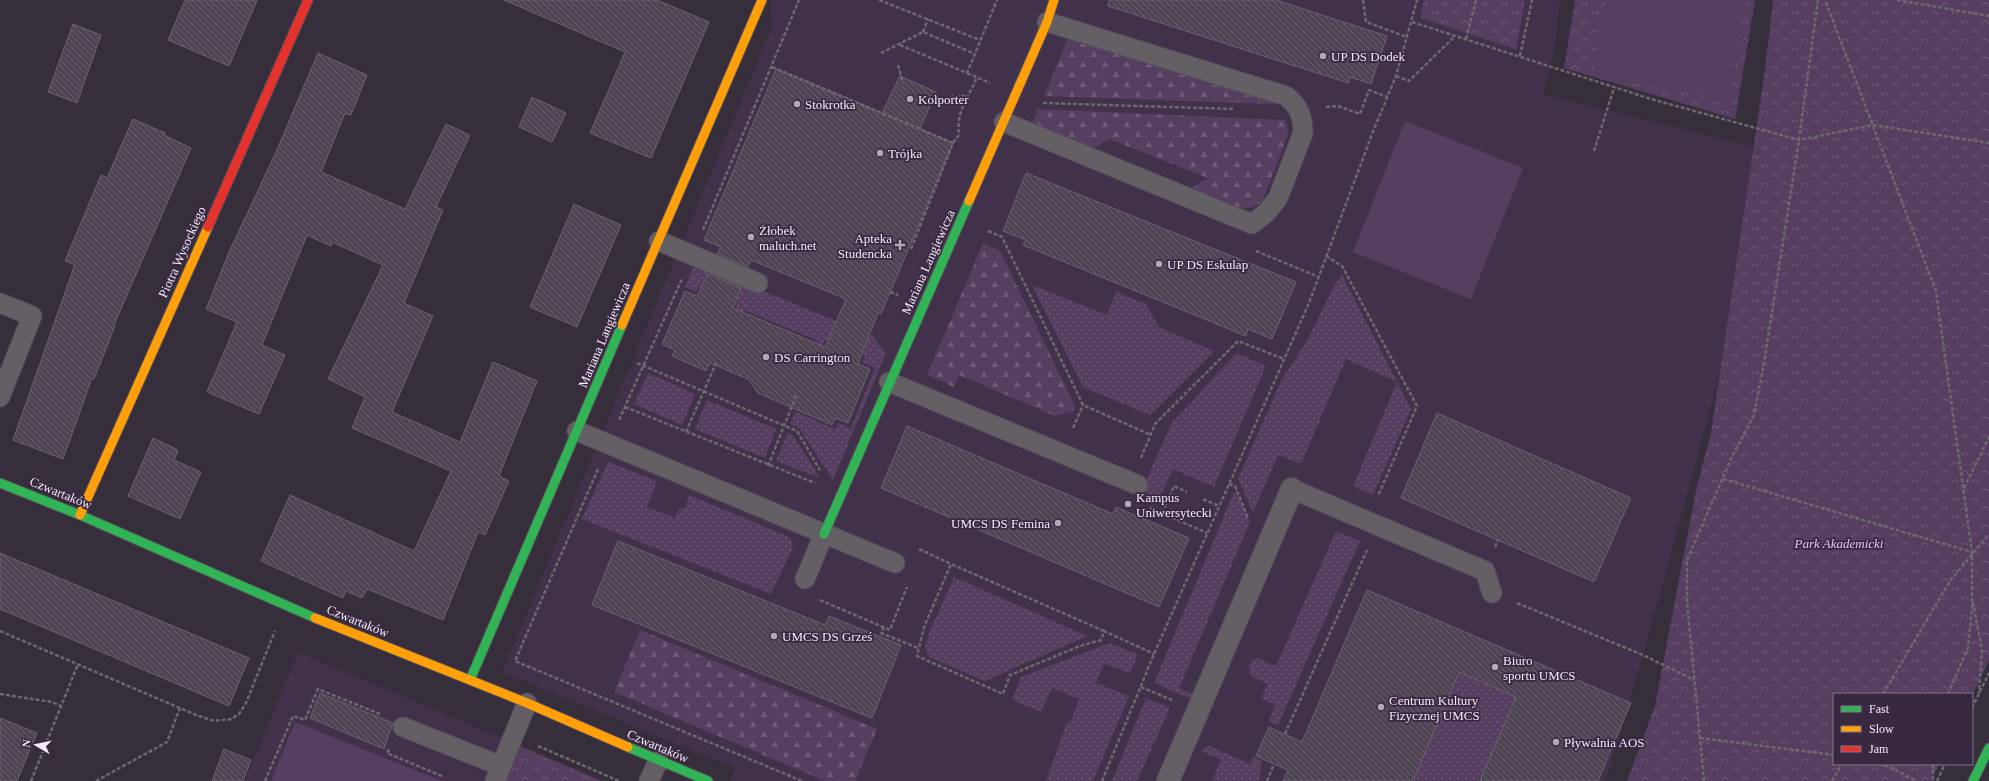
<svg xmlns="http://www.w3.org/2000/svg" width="1989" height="781" viewBox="0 0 1989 781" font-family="'Times New Roman',serif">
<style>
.built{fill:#42314b}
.grass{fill:url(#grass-dots)}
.forest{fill:url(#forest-firs)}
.park{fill:url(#park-crowns)}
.pitch{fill:#553e60}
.building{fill:url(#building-back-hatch);stroke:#69626c}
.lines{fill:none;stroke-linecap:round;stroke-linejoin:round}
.lane-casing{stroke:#544d59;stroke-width:21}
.street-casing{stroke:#544d59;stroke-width:24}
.fast-casing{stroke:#544d59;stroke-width:11}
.slow-casing{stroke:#544d59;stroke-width:11}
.jam-casing{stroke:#544d59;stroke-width:11}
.path{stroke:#6d686e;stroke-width:2.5;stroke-dasharray:4 2;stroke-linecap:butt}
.lane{stroke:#635f65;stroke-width:19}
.street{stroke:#635f65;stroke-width:22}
.fast{stroke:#30b455;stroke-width:9}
.slow{stroke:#ff9f0a;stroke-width:9}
.jam{stroke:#e5322d;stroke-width:9}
.poi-dot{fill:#b2a8b6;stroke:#392940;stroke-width:1.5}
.labels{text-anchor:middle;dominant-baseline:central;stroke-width:3.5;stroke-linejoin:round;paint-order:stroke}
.poi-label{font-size:13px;fill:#f4eaf9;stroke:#392940;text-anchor:start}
.street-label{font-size:13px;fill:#f4eaf9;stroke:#392940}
.park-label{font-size:13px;font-style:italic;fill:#e4c2f5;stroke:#392940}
</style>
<defs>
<pattern id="grass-dots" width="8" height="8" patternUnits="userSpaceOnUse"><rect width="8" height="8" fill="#553e60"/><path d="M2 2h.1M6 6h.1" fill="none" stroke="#6e5a78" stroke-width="1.8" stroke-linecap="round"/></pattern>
<pattern id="forest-firs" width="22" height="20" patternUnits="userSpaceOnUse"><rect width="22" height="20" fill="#553e60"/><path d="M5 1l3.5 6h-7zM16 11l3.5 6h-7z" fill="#6e5a78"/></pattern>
<pattern id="park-crowns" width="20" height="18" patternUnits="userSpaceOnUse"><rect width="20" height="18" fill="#553e60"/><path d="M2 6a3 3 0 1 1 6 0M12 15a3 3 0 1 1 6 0" fill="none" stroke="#6e5a78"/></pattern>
<pattern id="building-back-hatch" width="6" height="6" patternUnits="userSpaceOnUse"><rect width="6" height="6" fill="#4e4353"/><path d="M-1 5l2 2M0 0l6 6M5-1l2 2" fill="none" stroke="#685e6c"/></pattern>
</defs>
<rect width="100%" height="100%" fill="#372e3b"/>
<path class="built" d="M771,0H1560L1554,51L1543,94L1754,147L1722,365L1647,642L1606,781H730L735,768L502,672L772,27Z
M298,652L501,738L602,781H245Z"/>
<path class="grass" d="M695,263L873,336L886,353L833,480L799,428L790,424L796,412L835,429L838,423L851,428L875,368L862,362L865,355L825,340L822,347L815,344L816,340L744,310L742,314L735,311L737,303L699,287L696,292L685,287Z
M1342,275L1411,409L1373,495L1353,486L1397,382L1346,359L1302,462L1298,463L1278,455L1253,512L1238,479L1281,381L1309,337L1333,288Z
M1032,285L1107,315L1116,292L1146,304L1159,327L1214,351L1150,415L1083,387Z
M1236,353L1266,366L1214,487L1173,469L1159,500L1141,492L1171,424Z
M648,373L695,394L682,425L634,404Z
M707,400L776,429L765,458L695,429Z
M787,433L793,435L820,478L776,461Z
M608,462L657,481L647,507L675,518L680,507L685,508L689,495L789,537L793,545L792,549L771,594L582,519Z
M1234,492L1237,494L1250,522L1179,688L1200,698L1198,702L1154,683Z
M1336,531L1360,541L1278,725L1269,721L1275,705L1261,698L1268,684L1251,676C1248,668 1249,662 1257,658L1276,666Z
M954,577L1087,636L985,681L929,657L925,647L930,631Z
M1110,643L1138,655L1130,673L1104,664L1096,683L1129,696L1093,781H1046L1067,722L1070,723L1079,699L1052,688L1041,712L1012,700L1021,677Z
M1459,672L1516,697L1480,781H1413Z
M1146,698L1170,708L1137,781H1112Z
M1208,745L1250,764L1253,757L1262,761L1259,781H1212L1221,760L1201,751Z"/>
<path class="forest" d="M1068,38L1267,98L1274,104L1044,96Z
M1038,109L1286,120L1288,135L1263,200C1259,204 1255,207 1249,208C1234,209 1206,194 1191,188L1208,178L1109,139L1092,149L1031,125Z
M983,243L1000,251L1075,406L1074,411L1055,416L959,375L954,387L927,375Z
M640,630L877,729L855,781H825L614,692Z"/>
<path class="park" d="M1424,0H1525L1516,49L1420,18Z
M1575,0H1755L1735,119L1564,68Z
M1773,0H1989V660L1972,696V694H1834V764H1939L1931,781H1627L1655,706L1696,490L1711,433L1764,77Z
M520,746L602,781H506Z"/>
<path class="pitch" d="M1606,0H1746L1729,98L1593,76Z
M1405,121L1523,168L1471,299L1353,252Z
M295,722L442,781H271Z"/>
<path class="building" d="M185,0H257L229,66L168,40Z
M504,0H657L709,22L651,158L590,133L625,52Z
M1109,0H1276L1387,36L1371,84L1350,77L1348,83L1108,6Z
M73,24L101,35L77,103L48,92Z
M318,53L367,75L351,115L345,113L321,172L405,209L446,124L470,135L436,207L443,210L404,303L433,316L392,412L460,442L493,362L537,381L499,476L509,481L485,535L478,532L443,620L367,589L362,598L346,591L343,598L261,561L290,495L414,551L451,471L352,428L365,397L328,379L383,265L332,242L331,246L307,235L262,345L285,355L259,414L207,392L237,322L206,309L230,250L276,152Z
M776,69L882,113L900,76L936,92L920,129L953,143L881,314L878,313L858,364L870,369L848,423L835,418L832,425L758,393L748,379L710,363L706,371L672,356L675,350L662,344L685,291L697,296L708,274L741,288L733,308L825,347L846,299L751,260L748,267L717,254L721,247L704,240Z
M532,97L566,113L552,142L519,127Z
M133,119L165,133L164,135L191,148L114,325L115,326L94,379L92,378L63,459L13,440L74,267L75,265L65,261L101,175L107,178Z
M1026,173L1296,282L1272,339L1248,329L1246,336L1023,245L1026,240L1003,231Z
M574,204L621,225L577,327L530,307Z
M1437,413L1631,498L1594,582L1401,498Z
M907,426L1113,514L1116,507L1189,538L1159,607L881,488Z
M153,438L178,450L174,460L201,472L180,519L128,496Z
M618,541L825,625L829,616L901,645L872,718L592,605Z
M0,553L249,658L229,706L0,609Z
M1367,590L1631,703L1598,781H1480L1516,697L1459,672L1413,781H1283L1288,770L1256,756L1269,727L1302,742Z
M320,693L393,723L384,749L310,718Z
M0,718L37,733L17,781H0Z
M224,749L251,760L243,781H212Z"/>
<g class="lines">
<g class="lane-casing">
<path id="lane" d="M1004,122L1252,224L1266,213L1278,198L1303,133C1303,117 1299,106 1286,96L1047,22
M659,241L758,283
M0,303L32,316L0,397
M889,382L1138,485
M577,431L895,563
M1292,489L1485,571L1492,593
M805,579L824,534
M403,727L501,766
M495,781L527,703
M649,781L658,761"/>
</g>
<g class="street-casing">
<path id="street" d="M1168,781L1292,489"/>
</g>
<g class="fast-casing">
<path id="fast" d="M0,483L80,515L315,618
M824,534L969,201
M470,680L622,325
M628,747L708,781
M1973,781L1989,748"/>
</g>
<g class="slow-casing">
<path id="slow" d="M969,201L1047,22L1054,0
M622,325L762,0
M80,515L208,227
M315,618L527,703L628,747"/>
</g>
<g class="jam-casing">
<path id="jam" d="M208,227L308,0"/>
</g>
<path class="path" d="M879,0L980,40
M1363,0L1366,22L1407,37
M1897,0L1989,16
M1412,22L1651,99L1799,140L1873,125L1989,143
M923,32L928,19
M1466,39L1476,0
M900,45L967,73L997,0
M881,53L923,32L975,54
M1520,56L1532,0
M898,65L903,83
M772,67L953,143
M967,73L990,83
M1396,76L1409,81L1455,36
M932,100C945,101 956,93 969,97
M1043,103L1234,109
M1326,107L1338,106L1360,114L1369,90L1387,97
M1594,151L1614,88
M703,230L799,0
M988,231L1002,237L1083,405L1151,435
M911,249L953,143L959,135C956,110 968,99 977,77
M1256,251L1319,277
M1326,256L1342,266L1417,406L1378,496
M890,292L898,295
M637,363L797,431L820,470
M625,407L815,483
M619,420L682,279
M1073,428L1083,405
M686,432L716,363
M1141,458L1155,424L1238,341L1284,359
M768,466L796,396
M598,469L515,661L802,781
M1723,479L1972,552L1936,291L1825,0
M1229,484L1235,486L1248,518
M1964,488L1989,437
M1203,499L1219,506
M1150,508L1207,533
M1162,513L1174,486L1187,492
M1495,547L1498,540
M919,549L951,564
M820,600L890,630L907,587
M1973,602L1982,650L1979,693
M1517,603L1643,655L1694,680
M884,627L881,633L918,648
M0,631L196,715L214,721L231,719L239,714L246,703L275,631
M1104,631L951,564L924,627L917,656L1003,694L1010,675L1080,646L1101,640L1104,631L1154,654
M1141,687L1172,700
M0,694L52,702L61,706
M1883,694L1950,581L1989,534
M1948,694L1968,648L1972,608V553
M1972,708L1989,673
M1285,734L1367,550
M1700,738L1834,755
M538,746L619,781
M389,749L387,753L444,777
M1878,764L1889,767L1917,781
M1933,764V781
M31,781L78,664
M96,781L167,742L180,708
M265,781L293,716L305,720L318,689L380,714
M1102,781L1154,654L1309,303L1372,134L1396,76L1417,0
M1267,781L1274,764
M1704,781L1687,601V560L1731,459L1754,415L1764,363L1799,140L1818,0
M1832,781L1842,764
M1937,781L1945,764"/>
<use href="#lane" class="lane"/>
<use href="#street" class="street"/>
<use href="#fast" class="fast"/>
<use href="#slow" class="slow"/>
<use href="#jam" class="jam"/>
</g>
<g class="poi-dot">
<circle cx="1323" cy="56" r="4"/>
<circle cx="910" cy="99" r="4"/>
<circle cx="797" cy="104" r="4"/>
<circle cx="880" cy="153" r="4"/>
<circle cx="751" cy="237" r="4"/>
<path d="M898 239h4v4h4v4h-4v4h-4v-4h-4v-4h4z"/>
<circle cx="1159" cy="264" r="4"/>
<circle cx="766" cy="357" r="4"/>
<circle cx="1128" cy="504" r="4"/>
<circle cx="1058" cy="523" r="4"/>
<circle cx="774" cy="636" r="4"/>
<circle cx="1495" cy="667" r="4"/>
<circle cx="1381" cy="707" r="4"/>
<circle cx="1556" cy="742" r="4"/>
</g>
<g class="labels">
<g class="poi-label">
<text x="1331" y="56">UP DS Dodek</text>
<text x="918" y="99">Kolporter</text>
<text x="805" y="104">Stokrotka</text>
<text x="888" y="153">Trójka</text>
<text x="759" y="230">Żłobek<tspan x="759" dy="15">maluch.net</tspan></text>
<text x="892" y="238" text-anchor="end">Apteka<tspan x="892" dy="15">Studencka</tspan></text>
<text x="1167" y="264">UP DS Eskulap</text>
<text x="774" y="357">DS Carrington</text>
<text x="1136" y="497">Kampus<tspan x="1136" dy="15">Uniwersytecki</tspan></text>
<text x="1050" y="523" text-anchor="end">UMCS DS Femina</text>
<text x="782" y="636">UMCS DS Grześ</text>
<text x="1503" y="660">Biuro<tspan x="1503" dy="15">sportu UMCS</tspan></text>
<text x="1389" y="700">Centrum Kultury<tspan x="1389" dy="15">Fizycznej UMCS</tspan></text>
<text x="1564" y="742">Pływalnia AOS</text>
</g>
<g class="street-label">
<text transform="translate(182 252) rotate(-66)">Piotra Wysockiego</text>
<text transform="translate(928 262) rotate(-66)">Mariana Langiewicza</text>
<text transform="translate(604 335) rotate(-67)">Mariana Langiewicza</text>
<text transform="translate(61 493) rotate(22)">Czwartaków</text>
<text transform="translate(358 621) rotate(22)">Czwartaków</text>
<text transform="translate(658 746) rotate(23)">Czwartaków</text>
</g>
<g class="park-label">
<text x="1839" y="543">Park Akademicki</text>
</g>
</g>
<rect x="1833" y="693" width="140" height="72" fill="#392940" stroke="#84768a"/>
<rect x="1841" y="706" width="20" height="6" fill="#30b455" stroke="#84768a"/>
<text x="1869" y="713" font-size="12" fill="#f4eaf9">Fast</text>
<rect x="1841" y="726" width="20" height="6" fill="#ff9f0a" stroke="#84768a"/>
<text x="1869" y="733" font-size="12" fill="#f4eaf9">Slow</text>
<rect x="1841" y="746" width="20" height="6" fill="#e5322d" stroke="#84768a"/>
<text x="1869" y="753" font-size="12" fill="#f4eaf9">Jam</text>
<g transform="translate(36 745) rotate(279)" stroke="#392940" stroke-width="3" paint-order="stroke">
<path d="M0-3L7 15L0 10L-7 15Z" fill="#f4eaf9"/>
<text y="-6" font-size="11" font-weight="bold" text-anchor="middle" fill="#f4eaf9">N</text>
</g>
</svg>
